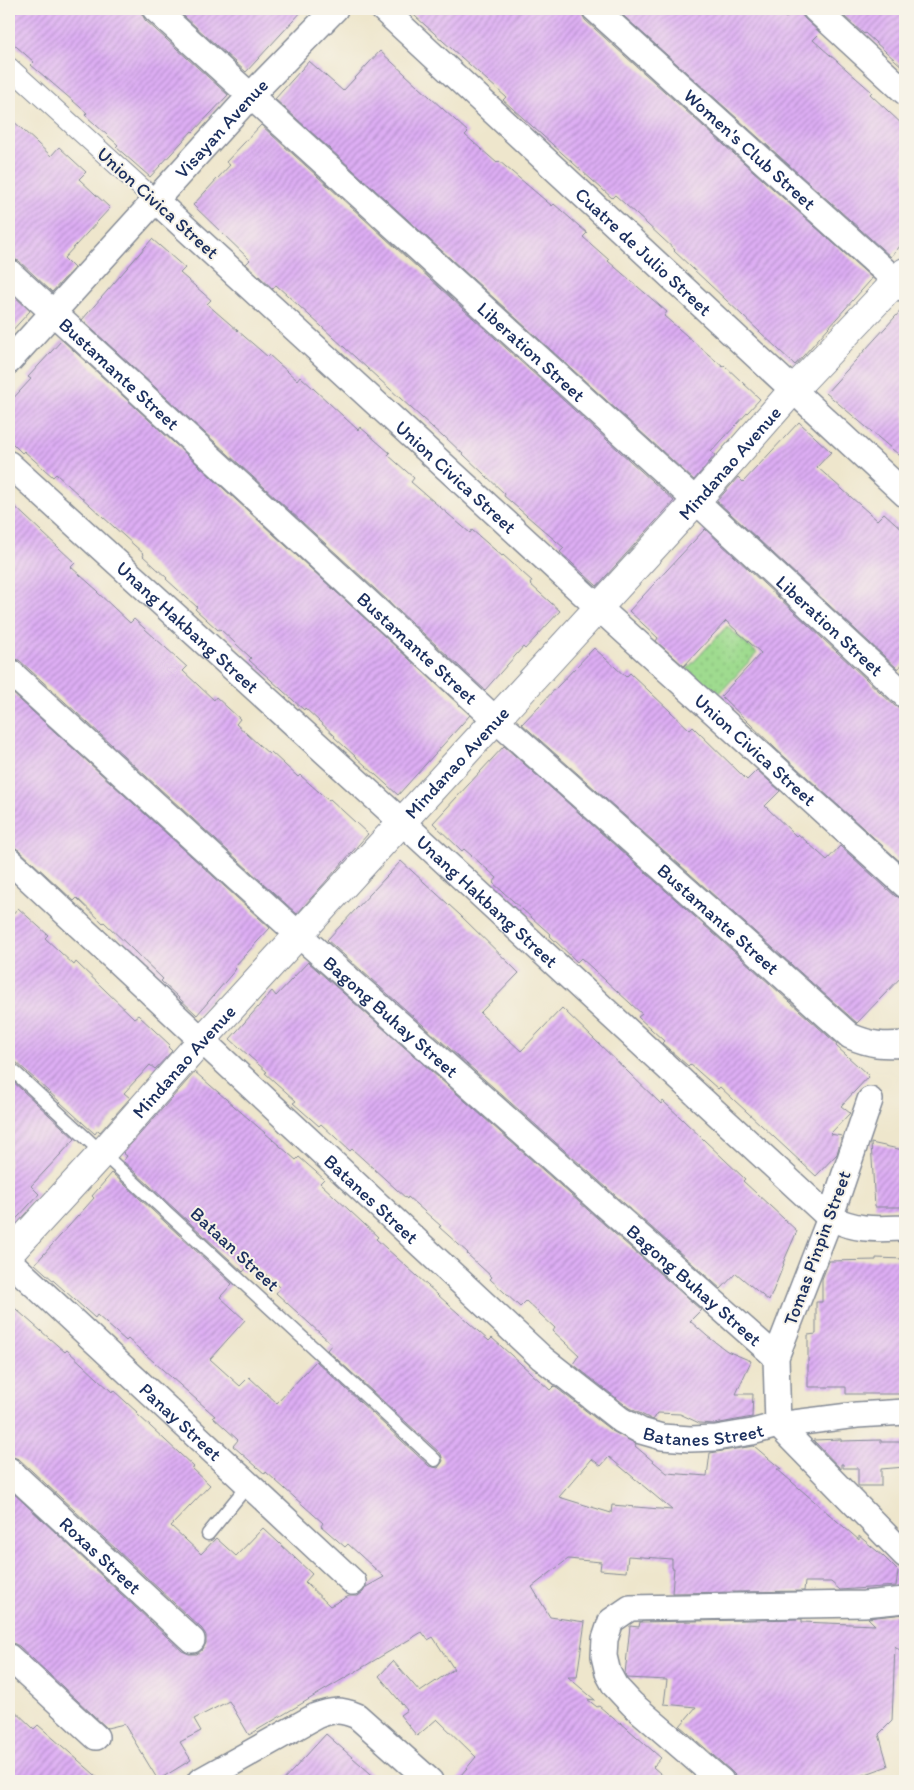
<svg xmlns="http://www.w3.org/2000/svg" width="914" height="1790" viewBox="0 0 914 1790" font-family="Itim,sans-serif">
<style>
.grass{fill:url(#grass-dots);stroke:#5d8576}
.building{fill:url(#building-hatch);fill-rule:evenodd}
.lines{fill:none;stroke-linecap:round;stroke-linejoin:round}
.service-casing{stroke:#848a95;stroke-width:15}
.pedestrian-casing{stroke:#848a95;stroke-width:21}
.minor-casing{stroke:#848a95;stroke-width:28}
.tertiary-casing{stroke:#848a95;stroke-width:30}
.service{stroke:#fff;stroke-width:12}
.pedestrian{stroke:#fff;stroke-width:19}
.minor{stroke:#fff;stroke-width:25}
.tertiary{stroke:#fff;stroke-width:28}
.labels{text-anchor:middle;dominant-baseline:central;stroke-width:4;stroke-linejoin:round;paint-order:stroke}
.street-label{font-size:19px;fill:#1b2f5e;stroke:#f7f3e8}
</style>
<defs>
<pattern id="grass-dots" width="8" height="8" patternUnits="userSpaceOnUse" patternTransform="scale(1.25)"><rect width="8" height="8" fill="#9fdb8f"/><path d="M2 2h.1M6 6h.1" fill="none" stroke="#88bc7e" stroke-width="1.8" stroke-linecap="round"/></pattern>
<pattern id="building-hatch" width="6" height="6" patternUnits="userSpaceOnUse" patternTransform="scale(1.25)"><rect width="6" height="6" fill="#deaef4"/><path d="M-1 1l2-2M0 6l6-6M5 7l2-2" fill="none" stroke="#b38ec9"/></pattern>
</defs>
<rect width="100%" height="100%" fill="#f7f3e8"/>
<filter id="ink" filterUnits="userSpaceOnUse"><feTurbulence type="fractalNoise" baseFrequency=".02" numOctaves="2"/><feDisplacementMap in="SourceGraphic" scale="10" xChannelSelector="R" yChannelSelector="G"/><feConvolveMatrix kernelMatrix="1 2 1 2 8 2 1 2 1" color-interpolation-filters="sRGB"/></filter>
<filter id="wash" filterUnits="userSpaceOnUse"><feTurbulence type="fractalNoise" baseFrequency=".0096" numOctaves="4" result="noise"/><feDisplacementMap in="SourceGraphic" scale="20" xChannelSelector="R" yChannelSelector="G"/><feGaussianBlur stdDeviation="1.12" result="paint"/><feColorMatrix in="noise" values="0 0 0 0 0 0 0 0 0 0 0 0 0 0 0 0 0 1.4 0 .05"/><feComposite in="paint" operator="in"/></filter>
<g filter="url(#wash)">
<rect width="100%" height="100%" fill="#eee6cc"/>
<path class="grass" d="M727,626L757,653L717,696L687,669Z"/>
<g id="blocks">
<path class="building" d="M9,9H141L142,14L145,20L228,95L193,132L192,131L150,177L116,147L118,145L85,115L87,113L31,65L34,62L9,40Z
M176,9H304L246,72Z
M407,9H581L582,14L585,20L872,278L870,281L795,365L674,251L675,250L647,224L615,195L612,198L503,100L506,97Z
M616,9H775L786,18L795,9H801V14L805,19L820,33L813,40L872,92L870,94L905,127V240L891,257Z
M836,9H905V69L865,33L864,34Z
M380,51L468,132L465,135L497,163L499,161L552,206L554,204L587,233L583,237L609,260L608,261L667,312L664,316L723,367L724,365L760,399L711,452L715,455L694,480L275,99L309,61L343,91Z
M9,117L51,156L59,147L86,172L79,179L110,208L64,258L74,268L52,292L19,261L9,258Z
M261,125L674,501L597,586L560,552L564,548L504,496L505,494L444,436L443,437L390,389L276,285L273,289L246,264L250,260L193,205L230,165L226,162Z
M152,239L185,268L180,273L211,300L207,304L268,357L269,355L297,380L300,376L358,430L360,427L390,453L388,455L414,478L411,482L470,533L472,530L502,556L503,555L532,581L530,584L560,611L525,649L523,647L485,690L82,320Z
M9,291L30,311L9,334Z
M905,306V460L826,393Z
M62,340L470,715L398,795L334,737L335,736L305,708L304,710L249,660L251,658L220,629L218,630L195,609L197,607L166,579L167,578L143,556L144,554L114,527L56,474L53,477L24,451L22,453L9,440V403L31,379L28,377Z
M799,422L831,452L817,467L877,520L884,513L905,532V661L898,669L717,501L738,477L743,482Z
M9,501L75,563L71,567L98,591L97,592L130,623L134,619L187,667L183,671L214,700L216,697L240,719L236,724L269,754L271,752L298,777L300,775L329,801L330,799L368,834L297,914L19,660L9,657Z
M705,529L895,706L905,709V866L776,749L721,696L761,653L726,621L684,666L656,641L658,638L629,611Z
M594,648L626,677L630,673L690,730L693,727L747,780L757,770L780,791L765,806L796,836L798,834L827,860L840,846L895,896L905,899V973L857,1023L522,724Z
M9,690L270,928L234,967L236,969L197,1015L161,981L163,979L104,922L103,923L77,898L74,901L19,850L9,846Z
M504,746L837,1044L836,1046L869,1076L841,1106L850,1113L830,1134L842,1136L837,1154L816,1176L720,1087L718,1089L690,1064L688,1066L662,1043L664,1041L638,1017L642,1014L581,958L577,962L550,936L551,935L493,883L497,878L464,849L462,851L433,823Z
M401,861L460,915L519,973L480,1013L521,1051L562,1008L661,1104L663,1101L745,1179L743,1181L797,1231L783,1263L784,1264L769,1301L736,1273L721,1289L327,940Z
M18,908L48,935L45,938L74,965L76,962L134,1018L138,1015L170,1045L168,1047L172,1051L155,1069L150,1065L124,1093L130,1098L100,1132L98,1130L95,1134L15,1061L9,1059V918Z
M308,962L701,1310L690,1321L707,1336L727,1351L751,1361L736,1394H753L752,1417L715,1424L699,1423L680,1414L658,1413L653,1420L629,1408L573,1364L579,1355L553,1331L555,1328L526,1301L520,1307L490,1279L492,1277L467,1254L468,1253L439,1227L441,1226L408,1197L407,1199L352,1149L350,1151L321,1124L319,1126L293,1103L296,1101L265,1073L267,1072L230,1039L272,991L276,996Z
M195,1072L296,1160L299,1157L324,1179L320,1183L378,1237L376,1239L489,1341L492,1338L550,1390L554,1386L612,1431L636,1444L635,1446L667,1473L707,1476L710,1453L754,1446L781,1469H777L859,1540V1536L883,1556L898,1571L896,1586L840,1590L831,1582H805L804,1591L672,1593L674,1568H672V1559L628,1556L626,1572L600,1570L601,1562L568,1559L532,1587L550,1617L585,1622L577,1677H568L595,1700L587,1699L597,1707L599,1706L620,1724V1722L661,1758L653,1767L669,1781H456L476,1757L437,1719L417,1736L400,1715L407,1710L379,1676L393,1661L420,1692L454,1669L433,1637L428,1640L422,1632L249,1735L229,1701L194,1719L201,1731L180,1742L191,1760L158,1780L124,1724L107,1728L19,1646L9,1641V1489L182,1651L189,1654H197L203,1649L206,1643V1635L202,1629L19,1459L9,1456V1303L65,1352L67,1350L112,1392L113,1390L138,1413L137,1414L194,1467L192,1468L210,1485L171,1526L201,1554L216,1538L236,1556L263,1528L312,1574L305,1582L330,1606L349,1596H358L363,1592L366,1587L384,1577L348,1544L345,1547L321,1526L323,1523L266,1472L265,1474L233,1446L238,1440L213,1417L215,1416L128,1339L126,1341L97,1315L95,1318L35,1264L94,1198L92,1196L112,1173L232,1284L220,1297L245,1320L210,1359L240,1386L249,1377L277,1403L316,1361L429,1466L438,1468L443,1461L441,1454L327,1350L332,1344L276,1293L280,1288L252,1262L243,1272L123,1161L127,1156L123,1153ZM609,1457L672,1510L612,1505L611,1513L559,1497L592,1459L601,1466Z
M9,1078L75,1139L31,1186L39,1194L9,1227Z
M871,1143L903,1150L905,1176V1207H875Z
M876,1258L905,1259V1394H846V1387H808V1335L816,1334V1302H822V1279L829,1261L876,1260Z
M841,1439V1441L881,1440V1442H905V1467L881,1469V1486H858V1468H843V1464H841V1469L813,1440Z
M905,1614V1655L895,1646L892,1721L879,1734L888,1766L847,1781H741L730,1770L680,1726L696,1707L664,1704L667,1680L627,1678L625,1674L630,1626L639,1627L640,1622L802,1619V1622L875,1625L868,1618Z
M9,1705L34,1729L38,1725L102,1781H9Z
M326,1734L379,1781H283Z"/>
</g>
</g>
<g filter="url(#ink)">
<use href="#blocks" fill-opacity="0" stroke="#848a95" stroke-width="1"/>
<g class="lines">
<g class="service-casing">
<path id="service" d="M9,1067L435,1460
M208,1534L248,1485"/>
</g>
<g class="pedestrian-casing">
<path id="pedestrian" d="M9,67L155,200"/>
</g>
<g class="minor-casing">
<g id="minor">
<path id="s1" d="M155,9L696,501L905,695"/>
<path id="s2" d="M383,9L905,494"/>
<path id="s3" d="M595,9L905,289"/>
<path d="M815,9L905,92"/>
<path id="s4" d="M155,200L599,608L905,885"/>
<path id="s5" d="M9,272L496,720L850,1036C871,1045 883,1046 905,1044"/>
<path id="s6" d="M9,361L251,95L335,9"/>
<path id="s7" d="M9,464L402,822L830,1218C860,1231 873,1229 905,1228"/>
<path id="s8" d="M9,671L299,935L776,1357"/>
<path id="s9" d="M9,860L542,1358L621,1420L641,1431L662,1437L690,1439L716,1438L752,1432L778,1425L857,1415L905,1412"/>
<path d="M870,1100L830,1218L776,1357L778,1425L905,1555"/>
<path id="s10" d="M9,1261L353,1582"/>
<path id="s11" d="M9,1470L192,1640"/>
<path d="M9,1657L96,1737"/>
<path d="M200,1781L316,1716C332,1710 340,1709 357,1716L430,1781"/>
<path d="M721,1781L632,1704L615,1686L608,1673L604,1656L605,1639L611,1621L630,1608L864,1604L905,1600"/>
</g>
</g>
<g class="tertiary-casing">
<g id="tertiary">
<path id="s12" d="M9,1254L103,1152L202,1040L696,501L794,389L905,272"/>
</g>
</g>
<use href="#service" class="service"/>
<use href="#pedestrian" class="pedestrian"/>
<use href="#minor" class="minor"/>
<use href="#tertiary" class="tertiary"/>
</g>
</g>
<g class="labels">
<g class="street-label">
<text stroke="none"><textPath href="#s6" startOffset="315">Visayan Avenue</textPath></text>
<text stroke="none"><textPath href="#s3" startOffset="209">Women's Club Street</textPath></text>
<text transform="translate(158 203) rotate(42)">Union Civica Street</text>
<text stroke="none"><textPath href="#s2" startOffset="356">Cuatre de Julio Street</textPath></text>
<text stroke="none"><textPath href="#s1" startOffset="509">Liberation Street</textPath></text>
<text stroke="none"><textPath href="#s5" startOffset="150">Bustamante Street</textPath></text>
<text stroke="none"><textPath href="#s12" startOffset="1070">Mindanao Avenue</textPath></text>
<text stroke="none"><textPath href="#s4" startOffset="409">Union Civica Street</textPath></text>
<text stroke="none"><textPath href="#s1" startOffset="914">Liberation Street</textPath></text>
<text stroke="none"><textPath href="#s7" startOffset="242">Unang Hakbang Street</textPath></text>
<text stroke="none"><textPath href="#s5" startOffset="555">Bustamante Street</textPath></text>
<text stroke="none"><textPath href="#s4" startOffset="814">Union Civica Street</textPath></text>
<text stroke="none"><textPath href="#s12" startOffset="665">Mindanao Avenue</textPath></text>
<text stroke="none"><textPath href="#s7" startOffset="648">Unang Hakbang Street</textPath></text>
<text stroke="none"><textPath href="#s5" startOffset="960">Bustamante Street</textPath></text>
<text stroke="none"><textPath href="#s8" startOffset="515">Bagong Buhay Street</textPath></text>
<text stroke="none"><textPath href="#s12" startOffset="260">Mindanao Avenue</textPath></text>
<text stroke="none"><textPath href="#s9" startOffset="496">Batanes Street</textPath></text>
<text transform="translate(817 1248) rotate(-70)">Tomas Pinpin Street</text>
<text transform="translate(235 1249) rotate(43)">Bataan Street</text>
<text stroke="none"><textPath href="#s8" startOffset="920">Bagong Buhay Street</textPath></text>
<text stroke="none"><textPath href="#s10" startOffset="235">Panay Street</textPath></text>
<text stroke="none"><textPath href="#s9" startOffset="916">Batanes Street</textPath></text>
<text stroke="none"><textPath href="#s11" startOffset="125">Roxas Street</textPath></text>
</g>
</g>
<rect width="914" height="1790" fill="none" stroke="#f7f3e8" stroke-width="30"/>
</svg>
